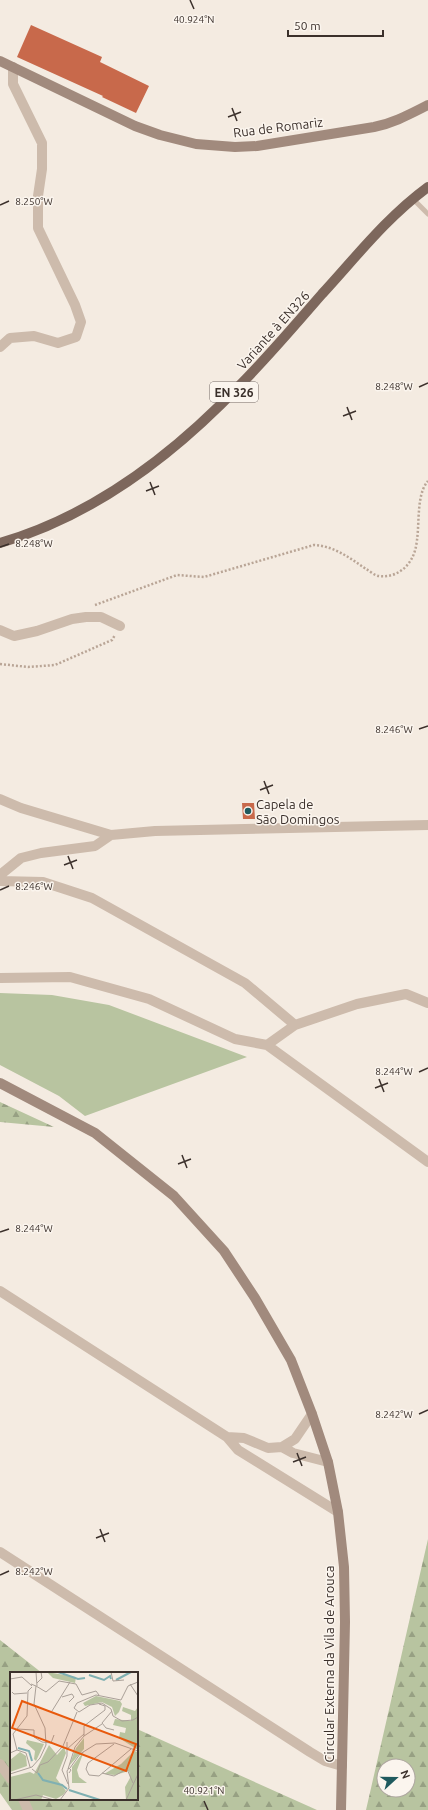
<svg xmlns="http://www.w3.org/2000/svg" width="428" height="1810" viewBox="0 0 428 1810" font-family="Ubuntu,sans-serif">
<style>
.green{fill:#b8c4a0}
.forest{fill:url(#forest-firs);fill-rule:evenodd}
.building{fill:#c8694b}
.lines{fill:none;stroke-linecap:round;stroke-linejoin:round}
.path{stroke:#b9a596;stroke-width:2.5;stroke-dasharray:2 2;stroke-linecap:butt}
.lane{stroke:#cdbbac;stroke-width:5}
.street{stroke:#cdbbac;stroke-width:10}
.secondary{stroke:#a18a7d;stroke-width:10}
.primary{stroke:#7d675c;stroke-width:10}
.ticks{fill:none;stroke:#3b302b;stroke-width:1.5}
.poi-dot{fill:#1f5a5e;stroke:#fbf5ee;stroke-width:1.5}
.labels{text-anchor:middle;dominant-baseline:central;stroke-width:3;stroke-linejoin:round;paint-order:stroke}
.shield{fill:#fbf5ee;stroke:#756b66;stroke-width:1}
.shield-label{font-size:12px;font-weight:bold;fill:#3b302b}
.street-label{font-size:13px;fill:#3b302b;stroke:#fbf5ee}
.poi-label{font-size:13px;fill:#3b302b;stroke:#fbf5ee;text-anchor:start}
.inset-river{fill:none;stroke:#7fb0b2;stroke-width:2}
.inset-road{fill:none;stroke:#aaa098;stroke-width:1}
.view{fill:#e8590c;fill-opacity:0.15;stroke:#e8590c;stroke-width:2}
.inset-edge{fill:none;stroke:#3b302b;stroke-width:2}
.ticks-label{font-size:10px;text-anchor:middle;fill:#3b302b;stroke:#fbf5ee;stroke-width:3;stroke-linejoin:round;paint-order:stroke}
</style>
<defs>
<pattern id="forest-firs" width="22" height="20" patternUnits="userSpaceOnUse"><rect width="22" height="20" fill="#b8c4a0"/><path d="M5 1l3.5 6h-7zM16 11l3.5 6h-7z" fill="#97a083"/></pattern>
</defs>
<rect width="100%" height="100%" fill="#f4ebe1"/>
<path class="green" d="M0,993L52,995L109,1005L247,1057L85,1116L59,1096L0,1065Z"/>
<path class="forest" d="M0,1102L54,1127L0,1122Z
M428,1539V1810H366ZM384,1766H408V1790H384Z
M0,1640L42,1673H11V1799H137V1729L317,1810H12L0,1793Z"/>
<path class="building" d="M31,25L102,57L100,62L149,86L136,113L102,97L103,96L17,57Z
M242,803H254L255,819H243Z"/>
<g class="lines">
<path class="path" d="M95,605L177,575L204,577L314,545C334,546 350,558 366,569C370,571 375,576 379,576C393,578 406,570 412,558C423,538 413,498 428,481
M0,664L28,667L55,665L112,640L115,635"/>
<path class="lane" d="M413,199L428,214"/>
<path class="street" d="M0,347L10,338L34,336L58,343L76,337L81,322L75,305L38,228V196L42,169V143L13,84V67
M0,630L14,636L37,631L72,619L86,617H101L120,626
M0,799L21,808L111,835L155,831L428,825
M0,875L21,858L41,853L95,846L111,835
M0,881L43,882L92,898L245,983L295,1025
M0,978L70,977L149,999L235,1039L267,1045L295,1025L357,1004L406,994L428,1003
M267,1045L428,1162
M0,1291L227,1437L238,1450L338,1512
M227,1437L244,1438L268,1448L282,1447L295,1439L312,1414
M282,1447L293,1453L328,1462
M0,1552L310,1752L325,1761L342,1766
M0,1764L11,1779
M23,1799L28,1810"/>
<path class="secondary" d="M0,61L135,126L160,135L196,144L235,147L257,146L374,127C394,123 410,114 428,105
M0,1083L95,1133L174,1196L224,1251L255,1298L291,1360L312,1414L328,1462L338,1512L344,1567L345,1622L341,1810"/>
<path class="primary" d="M0,543C93,516 173,455 239,386C268,357 295,325 322,294C356,257 387,217 428,187"/>
</g>
<path class="ticks" d="M190,0L194,9M232,108L237,121M228,117L241,112M0,205L9,201M419,387L428,383M347,407L352,420M343,416L356,411M150,482L155,495M146,491L159,486M0,547L9,544M419,729L428,726M264,781L269,794M260,790L273,785M68,856L73,869M64,865L77,860M0,890L9,886M419,1072L428,1068M379,1079L384,1092M375,1088L388,1083M182,1155L187,1168M178,1164L191,1159M0,1232L9,1229M419,1414L428,1410M297,1453L302,1466M293,1462L306,1457M100,1529L105,1542M96,1538L109,1533M0,1575L9,1571M204,1801L208,1810"/>
<circle class="poi-dot" cx="248" cy="811" r="4"/>
<g class="labels">
<rect class="shield" x="210" y="382" width="48" height="20" rx="3"/>
<g class="shield-label">
<text x="234" y="392">EN 326</text>
</g>
<g class="street-label">
<text transform="translate(278 127) rotate(-7)">Rua de Romariz</text>
<text transform="translate(273 330) rotate(-48)">Variante à EN326</text>
<text transform="translate(329 1664) rotate(-90)">Circular Externa da Vila de Arouca</text>
</g>
<g class="poi-label">
<text x="256" y="804">Capela de<tspan x="256" dy="15">São Domingos</tspan></text>
</g>
</g>
<g transform="translate(10 1672)">
<rect width="128" height="128" fill="#f4ebe1"/>
<path d="M74,66V77L59,94L66,76Z" fill="#b8c4a0"/>
<path d="M37,0L66,5L65,11L43,6ZM86,24L110,29L112,32L109,40L105,44L102,35L92,30L75,34L73,31ZM113,35L125,39L128,35V78L109,66L110,60L115,61L116,56L103,53L105,47L121,49V43L112,39ZM17,68L34,72L26,89L24,87L25,79L16,71ZM39,73L47,83L54,75L56,81L46,106L56,119L53,123L46,127L33,123L31,128H0V105L20,100L24,102ZM74,79L67,98L69,105L77,111H62V95ZM124,79L128,80V128H116L115,115L120,106L119,99L105,103L94,102L111,92ZM10,80L16,84L17,94L0,100V88Z" fill="#b8c4a0"/>
<path class="inset-river" d="M48,0L68,7L75,6M79,3L94,8L100,4L101,7M106,8L121,0M8,76L19,79L22,89M28,101L33,108L52,113L57,117M59,118L90,128"/>
<path class="inset-road" d="M26,0L27,14M101,0L103,9L114,8M12,5L22,14M0,7L12,5M128,10L118,14L111,28L86,23L67,31L64,36L69,40L80,33L92,31L101,37L103,44L112,49L123,48L128,45M27,11L32,6L31,0M120,12L128,24M26,14L36,20L49,9L66,12L72,23L86,19L89,23M2,20L4,22L17,21M52,25L62,22L64,25L59,30M42,39L60,10M102,39L92,51L96,56L104,58M7,57L24,58V65L32,70L41,71L44,63M74,64L92,52M57,70V84L52,98L58,112M104,72L78,91L76,97L79,103L89,104L121,77M57,77L74,62M7,78L16,81L20,95M0,81L7,78L3,62L17,44L18,19L22,15M60,96L70,82L86,72L105,71L128,79M22,97L27,101L30,93L38,90L53,74L67,40M58,97L65,75L74,64V54L95,38V34L89,32M92,101L104,104L117,97L123,111M0,102L22,95L30,86L36,73L35,56L24,32L26,14L21,12M4,128L26,123L44,128M50,128L59,116L57,99L59,96L61,98L59,101M116,128L128,102"/>
<path class="view" d="M12,29L126,72L116,99L2,56Z"/>
<rect width="128" height="128" class="inset-edge"/>
</g>
<g class="ticks-label">
<text x="194" y="23">40.924°N</text>
<text x="34" y="205">8.250°W</text>
<text x="394" y="390">8.248°W</text>
<text x="34" y="547">8.248°W</text>
<text x="394" y="733">8.246°W</text>
<text x="34" y="890">8.246°W</text>
<text x="394" y="1075">8.244°W</text>
<text x="34" y="1232">8.244°W</text>
<text x="394" y="1418">8.242°W</text>
<text x="34" y="1575">8.242°W</text>
<text x="204" y="1794">40.921°N</text>
</g>
<g transform="translate(396 1778) rotate(69)"><circle r="19" fill="#fbf5ee" stroke="#aea6a0"/>
<path d="M0-3L7 15L0 10L-7 15Z" fill="#1f5a5e"/>
<text y="-6" font-size="11" font-weight="bold" text-anchor="middle" fill="#3b302b">N</text>
</g>
<path d="M288 30v6h95v-6" fill="none" stroke="#3b302b" stroke-width="2"/>
<text x="294" y="30" font-size="12" fill="#3b302b" stroke="#fbf5ee" stroke-width="3" paint-order="stroke">50 m</text>
</svg>
